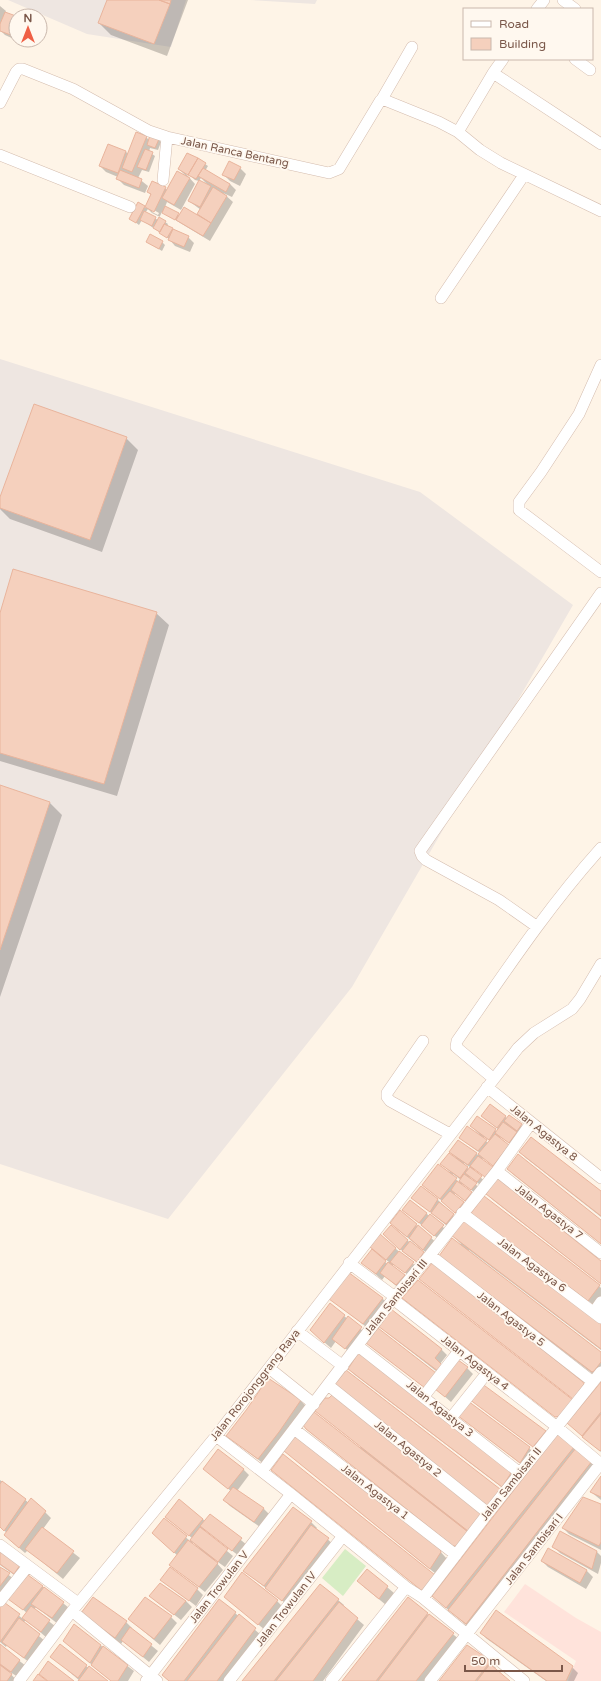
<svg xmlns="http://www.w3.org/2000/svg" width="601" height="1681" viewBox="0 0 601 1681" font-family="'Varela Round',sans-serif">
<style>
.commercial{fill:#ffe3db}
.industrial{fill:#eee6e1}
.green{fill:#d7edc4}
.shadow{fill:#0003;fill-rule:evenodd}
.building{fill:#f5d0bd;stroke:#e9b49c}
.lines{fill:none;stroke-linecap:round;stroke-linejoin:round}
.street-casing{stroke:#d4bcae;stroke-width:12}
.street{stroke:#fff;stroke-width:11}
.labels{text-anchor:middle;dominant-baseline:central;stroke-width:3.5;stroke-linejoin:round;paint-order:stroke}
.street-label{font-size:11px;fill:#7a5749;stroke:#fff8ef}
</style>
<rect width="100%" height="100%" fill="#fef4e7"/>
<path class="commercial" d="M525,1584L576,1618L601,1632V1681H568L576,1661L504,1612Z"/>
<path class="industrial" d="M8,0H186L171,47L87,34Z
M250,0H317L315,4Z
M0,359L420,492L573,605L352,987L168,1219L0,1164Z"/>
<path class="green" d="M345,1549L366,1566L343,1596L322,1578Z"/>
<path class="shadow" d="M108,0H188L167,56L111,35L99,23Z
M0,6L6,11L5,13L16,17V40L5,35L0,30Z
M16,40H27L26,44Z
M146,137L149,140L159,139L161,142L158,150L150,148L149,152L155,156L149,172L142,170L138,178L148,186L145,193L124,185L118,179V177L106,172L100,166L109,145L126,152L129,154Z
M205,164L208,166L205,171L230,184L236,190L232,197L223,193L233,202L210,241L162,212L159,218L168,224L167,226L188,237L194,243L190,252L175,246L169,239L142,220L139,225L131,219L144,207L146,208L152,196L148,192L165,188L167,190L186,176L179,169ZM186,174H189L195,180L199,181L189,201L201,210L197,216H180L165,207L167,202L181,210L195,184ZM201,178L208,185L199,181ZM148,209L152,213L160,217L158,220L145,213ZM152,209L159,213L158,215L152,212Z
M240,168L246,174L240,186L230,181L224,175Z
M147,242H162L165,245L162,251Z
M126,438L138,450L102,552L10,519L0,509V500Z
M156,613L169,625L117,796L0,761V616Z
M0,786L50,803L62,815L0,997Z
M490,1105L508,1119L521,1125L527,1131L516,1148L501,1137L499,1139L509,1146L500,1171L483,1158L482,1160L498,1174L492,1182L475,1169L473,1171L487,1183L483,1187L470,1177L469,1179L482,1190L478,1195L463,1184L461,1186L477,1199L471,1206L455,1193L454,1196L469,1209L461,1218L424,1185L450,1172L442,1164L458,1160L450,1152L476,1153L478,1155L480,1153L460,1138L479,1135V1134L471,1126L495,1130L497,1132L499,1130L482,1116ZM484,1137L490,1141L488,1143L483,1138ZM464,1163L471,1168L469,1170L464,1164ZM453,1174L461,1180L459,1182L452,1176Z
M520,1152L601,1192V1217L526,1158Z
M508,1169L601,1221V1244L514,1175Z
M421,1187L438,1200L459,1221L452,1230L413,1198Z
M487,1194L601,1262V1284L493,1200Z
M411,1201L449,1232L441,1241L403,1210Z
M479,1219L599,1286L601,1288V1297L595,1306Z
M416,1225L438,1244L429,1255L397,1229Z
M380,1235L419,1269L412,1278L394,1264L392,1266L410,1282L402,1291L385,1276L382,1280L363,1263L385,1262L388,1264L389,1262L377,1253Z
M452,1235L601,1323V1350L469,1250L468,1251L601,1354V1376L598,1378L446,1262L461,1244Z
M390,1240H407L429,1259L423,1267L407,1255Z
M330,1298H382L388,1304L370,1330Z
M344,1316L367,1334L352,1354L336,1341L331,1348L317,1336Z
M386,1332L441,1349L447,1355L440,1364L449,1373L467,1368L473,1374L451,1402L435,1388L431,1393L368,1343L445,1378Z
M359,1353L515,1476L508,1492L355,1375L349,1369Z
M601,1383V1452L575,1429Z
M470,1399L545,1431L551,1437L540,1452Z
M300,1400L306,1406L264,1464L227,1436L248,1409Z
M459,1415L529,1448L535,1454L526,1468Z
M306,1429L359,1448L361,1447L479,1514L460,1551Z
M558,1435L598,1468L472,1630L439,1602Z
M291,1456L439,1550L447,1559L436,1574Z
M243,1469L249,1475L237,1491L264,1509L270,1515L260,1527L230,1506L224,1500L231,1491L210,1474Z
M272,1470L440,1581L428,1595Z
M601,1478V1500L591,1492Z
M0,1480L29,1503L45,1512L51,1518L43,1529L80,1558L63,1579L28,1550L25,1553L11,1541L7,1533L0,1527Z
M601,1505V1550L569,1534L563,1528Z
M210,1515L247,1545L239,1556L205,1530L204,1532L233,1556L225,1567L215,1560V1561L223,1570L205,1592L171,1565L178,1556L159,1539L165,1519L190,1541L192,1538L173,1523L203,1519L205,1522ZM193,1542L199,1548L198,1549L192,1544Z
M311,1522L317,1528L316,1529L334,1545L289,1606L244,1571Z
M554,1547L597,1552L601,1556V1563L598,1574L560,1553Z
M0,1553L25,1572L20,1579L0,1565Z
M542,1561L587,1571L593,1577L586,1589L548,1567Z
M0,1568L15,1580L0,1595Z
M367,1570L394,1593L386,1605L364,1587Z
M162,1580L197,1589L203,1595L196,1606Z
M160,1584L186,1601L192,1607L181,1620L150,1596Z
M42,1586L69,1608L58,1624L36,1607L34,1610L55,1626L47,1638L26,1620L23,1623L45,1641L30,1663L7,1645L6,1647L0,1642V1600L23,1619L27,1613L10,1599Z
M225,1597L277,1601L283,1607L265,1630Z
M145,1599L171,1617L177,1623L160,1645L129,1619Z
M408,1599L459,1639L426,1681H344Z
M338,1600L344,1605L343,1607L364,1625L323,1681H243Z
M235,1613L261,1635L227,1681H169Z
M89,1619L126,1622L132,1628L131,1629L158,1651L149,1662L123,1641L121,1644Z
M74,1625L134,1671L128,1681H111L64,1641Z
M481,1633L572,1667L578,1673L574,1681H546L487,1639Z
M0,1646L26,1666L18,1677L10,1672H9L17,1681H0Z
M467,1646L490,1662L496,1668L495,1670L508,1681H440Z
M52,1657L86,1666L107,1681H80Z"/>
<path class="building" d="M107,0H159L170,4L154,44L98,23Z
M159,0H171L170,4Z
M5,12L16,16V37L0,31V24Z
M136,132L147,136L132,172L122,168Z
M150,135L159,139L155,148L147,145Z
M108,144L126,151L118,173L99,166Z
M145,149L153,152L146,170L137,167Z
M187,153L198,158L188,175L178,169Z
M198,158L206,163L196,179L188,175Z
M229,161L241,167L234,180L222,175Z
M203,168L230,184L226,192L198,176Z
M120,170L142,179L139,188L116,179Z
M177,171L190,178L174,205L162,198Z
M199,180L211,186L200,207L188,201Z
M152,181L166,187L154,212L145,207L151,194L147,192Z
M213,187L227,196L211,223L197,214Z
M138,202L145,206L136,223L129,219Z
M165,206L179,213L175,220L162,213Z
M184,207L211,223L203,236L176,220Z
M144,211L156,217L152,226L140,220Z
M159,217L166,221L160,232L153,228Z
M164,224L173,228L167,238L159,233Z
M173,229L189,236L184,247L168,240Z
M150,234L163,241L159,249L146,242Z
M34,404L127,437L90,540L0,508V497Z
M13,569L157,612L104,784L0,753V613Z
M0,785L50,802L0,950Z
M490,1104L506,1116L497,1128L481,1116Z
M509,1115L522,1124L517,1131L504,1121Z
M477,1116L496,1129L489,1140L470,1126Z
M503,1122L517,1132L509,1143L495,1133Z
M467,1126L487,1140L478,1151L459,1138Z
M495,1134L509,1145L493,1166L478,1154Z
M531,1137L601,1191V1216L519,1152Z
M458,1140L477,1153L468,1165L449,1152Z
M449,1153L468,1167L460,1178L440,1164Z
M518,1154L601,1220V1244L507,1169Z
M478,1156L493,1167L485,1177L470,1166Z
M438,1164L457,1178L440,1199L422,1185Z
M470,1167L482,1176L477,1182L465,1173Z
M464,1174L477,1183L471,1190L459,1181Z
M497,1178L601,1261V1284L486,1194Z
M457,1181L472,1192L465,1201L451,1190Z
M421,1186L438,1199L430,1212L411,1198Z
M450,1191L464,1202L455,1213L441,1201Z
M484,1196L600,1285L588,1301L471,1213Z
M410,1200L427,1213L419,1223L402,1210Z
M439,1202L454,1214L446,1224L431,1213Z
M400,1210L417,1224L407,1237L390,1223Z
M430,1214L444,1225L434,1236L421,1225Z
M461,1221H465L601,1322V1349L451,1235Z
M391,1225L408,1240L400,1250L383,1234Z
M418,1225L432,1237L423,1250L409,1238Z
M380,1234L396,1248L386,1260L370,1247Z
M452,1238L601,1352V1362L594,1371L592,1372L439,1256Z
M410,1241L424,1252L417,1262L402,1251Z
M372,1249L386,1261L376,1274L361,1263Z
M399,1251L414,1262L405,1273L390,1262Z
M388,1262L405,1275L396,1285L380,1273Z
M432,1263H434L583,1382L584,1384L573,1399L419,1279Z
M348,1272L383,1298L363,1324L329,1299Z
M418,1280L573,1400L560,1416L555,1417L402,1298Z
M330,1303L345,1315L324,1343L310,1330Z
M391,1309L442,1349L435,1358L442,1365L438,1371L378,1326Z
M348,1316L362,1327L345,1349L332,1339Z
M378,1328L436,1373L425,1388L366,1343Z
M359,1352L509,1468L511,1473L502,1487L348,1369Z
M458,1360L468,1367L445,1397L435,1389Z
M346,1370L500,1489L488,1505H486L335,1384Z
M268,1378L301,1400L279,1432L258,1459L226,1436L247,1409Z
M601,1382V1412L582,1436L567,1423Z
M481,1383L546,1431L533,1447L469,1399Z
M332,1395L480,1513V1515L468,1531L315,1411L325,1398H329Z
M468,1401L530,1447L520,1463L457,1415Z
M314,1412L468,1532L457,1546H453L306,1429L303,1425Z
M601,1414V1450L600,1451L582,1437Z
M558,1433L574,1447L446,1608L432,1596Z
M298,1436L440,1549L441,1552L430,1569L284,1451L294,1437Z
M576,1448L592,1461L466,1624L448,1610Z
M218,1449L244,1469L228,1489L203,1469Z
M283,1454L435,1575L424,1590H421L271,1470Z
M601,1476V1497L590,1492Z
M2,1481L26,1499L4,1531L0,1527V1484Z
M233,1487L264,1508L254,1522L223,1500Z
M583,1497L601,1504V1542L599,1546L562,1528Z
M31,1498L46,1511L19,1548L4,1535Z
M179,1499L203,1519L189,1536L165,1517Z
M293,1507L312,1521L264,1586L243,1571Z
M210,1514L242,1538L232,1551L200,1526Z
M164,1518L187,1536L174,1553L152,1533Z
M311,1525L329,1538L282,1601L265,1588Z
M42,1527L74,1551L57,1573L25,1549Z
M200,1527L228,1549L218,1562L190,1540Z
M560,1531L597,1551L592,1569L552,1547Z
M188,1540L218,1563L199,1587L169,1565Z
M548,1548L587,1570L580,1583L541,1561Z
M0,1551L20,1565L14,1574L0,1564Z
M0,1567L10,1573L0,1586Z
M170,1567L198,1588L189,1601L160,1580Z
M367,1569L388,1586L379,1599L357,1581Z
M242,1572L278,1600L258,1625L224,1597Z
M28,1575L43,1586L23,1610L8,1599Z
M160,1583L186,1601L174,1615L149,1596Z
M320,1584L339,1599L274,1681H242Z
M44,1587L64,1602L52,1618L31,1604Z
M93,1597L127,1621L115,1638L81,1613Z
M145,1597L172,1616L154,1639L128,1619Z
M408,1597L428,1613L376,1681H342Z
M219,1599L236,1612L184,1681H169L162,1675Z
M1,1600L20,1614L0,1642V1602Z
M339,1602L358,1618L313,1681H276Z
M31,1606L50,1620L41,1632L22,1618Z
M496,1610L573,1666L566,1681H547L480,1633Z
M239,1614L256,1628L217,1681H187Z
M429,1614L454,1633L416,1681H378Z
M19,1618L40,1634L24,1658L2,1642Z
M74,1624L101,1645L90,1663L63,1641Z
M130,1627L152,1644L143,1657L121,1640Z
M0,1644L20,1660L11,1672L0,1664Z
M60,1644L87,1665L78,1678L50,1657Z
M467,1645L491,1661L475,1681H439Z
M103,1646L128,1665L118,1681H111L91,1665Z
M48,1661L74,1681H48L39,1674Z
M490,1664L510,1681H477Z
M0,1665L12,1674L7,1681H0Z
M89,1666L108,1681H78Z
M38,1674L47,1681H33Z"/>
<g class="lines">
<g class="street-casing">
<path id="street" d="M563,0L575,9
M537,9L544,0
M575,59L590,70
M493,73L601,144
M382,99L412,47
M0,103L16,72L19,69H23L73,89L149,131L167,137L329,173L339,169L380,101L382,99L439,122L458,132L480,150L501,163L601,211
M458,132L493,73L503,59
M0,155L130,207
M163,180L167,137
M441,298L524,175
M601,365L579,414L541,472L519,502V510L601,572
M536,926L499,900L426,860L422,856L420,851L601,593
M423,1041L387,1093V1097L390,1101L450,1134
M494,1079L456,1047L457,1041C503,975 547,908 601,848
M487,1087L601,1178
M497,1171L601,1253
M462,1213L601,1318
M430,1255L593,1382
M349,1263L395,1297
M393,1299L557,1427L601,1464
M594,1312L601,1302
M297,1331L343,1366
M358,1346L520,1473
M269,1368L314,1404
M328,1385L488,1513
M424,1396L459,1351
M451,1418L487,1373
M294,1429L456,1555
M216,1436L291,1494L406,1587L423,1598L524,1681
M262,1471L393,1299L430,1255L497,1171L531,1123
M0,1545L78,1603
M423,1598L488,1513L601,1372
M0,1601L28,1566
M72,1611L157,1681
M19,1681L72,1611L216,1436L518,1048L534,1033L572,1009L580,999L601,964
M146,1681L291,1494
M229,1681L343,1536
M331,1681L406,1587
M430,1681L601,1463"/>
</g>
<use href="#street" class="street"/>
</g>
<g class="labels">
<g class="street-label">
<text transform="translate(235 152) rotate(12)">Jalan Ranca Bentang</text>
<text transform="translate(544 1133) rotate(39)">Jalan Agastya 8</text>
<text transform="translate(549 1212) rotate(38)">Jalan Agastya 7</text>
<text transform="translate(532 1265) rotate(37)">Jalan Agastya 6</text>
<text transform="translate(396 1297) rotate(-51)">Jalan Sambisari III</text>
<text transform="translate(511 1319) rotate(38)">Jalan Agastya 5</text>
<text transform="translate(475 1363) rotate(38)">Jalan Agastya 4</text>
<text transform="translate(255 1385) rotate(-52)">Jalan Rorojonggrang Raya</text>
<text transform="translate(440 1409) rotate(39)">Jalan Agastya 3</text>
<text transform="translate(408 1449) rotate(39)">Jalan Agastya 2</text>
<text transform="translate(511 1484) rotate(-51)">Jalan Sambisari II</text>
<text transform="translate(375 1492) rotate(38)">Jalan Agastya 1</text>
<text transform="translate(534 1549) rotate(-52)">Jalan Sambisari I</text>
<text transform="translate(219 1587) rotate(-52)">Jalan Trowulan V</text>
<text transform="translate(286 1609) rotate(-52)">Jalan Trowulan IV</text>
</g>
</g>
<rect x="463" y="8" width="130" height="52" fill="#fff8ef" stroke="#cab8ad"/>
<rect x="471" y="21" width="20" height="6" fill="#ffffff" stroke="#cab8ad"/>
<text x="499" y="28" font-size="12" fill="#7a5749">Road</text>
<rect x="471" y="38" width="20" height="12" fill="#f5d0bd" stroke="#cab8ad"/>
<text x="499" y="48" font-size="12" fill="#7a5749">Building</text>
<g transform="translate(28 28)"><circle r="19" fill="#fff8ef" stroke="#cab8ad"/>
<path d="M0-3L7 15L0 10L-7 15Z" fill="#ef5f45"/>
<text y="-6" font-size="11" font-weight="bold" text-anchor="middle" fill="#7a5749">N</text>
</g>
<path d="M465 1665v6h97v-6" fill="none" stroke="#7a5749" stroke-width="2"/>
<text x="471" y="1665" font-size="12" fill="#7a5749" stroke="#fff8ef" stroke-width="3" paint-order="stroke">50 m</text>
</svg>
